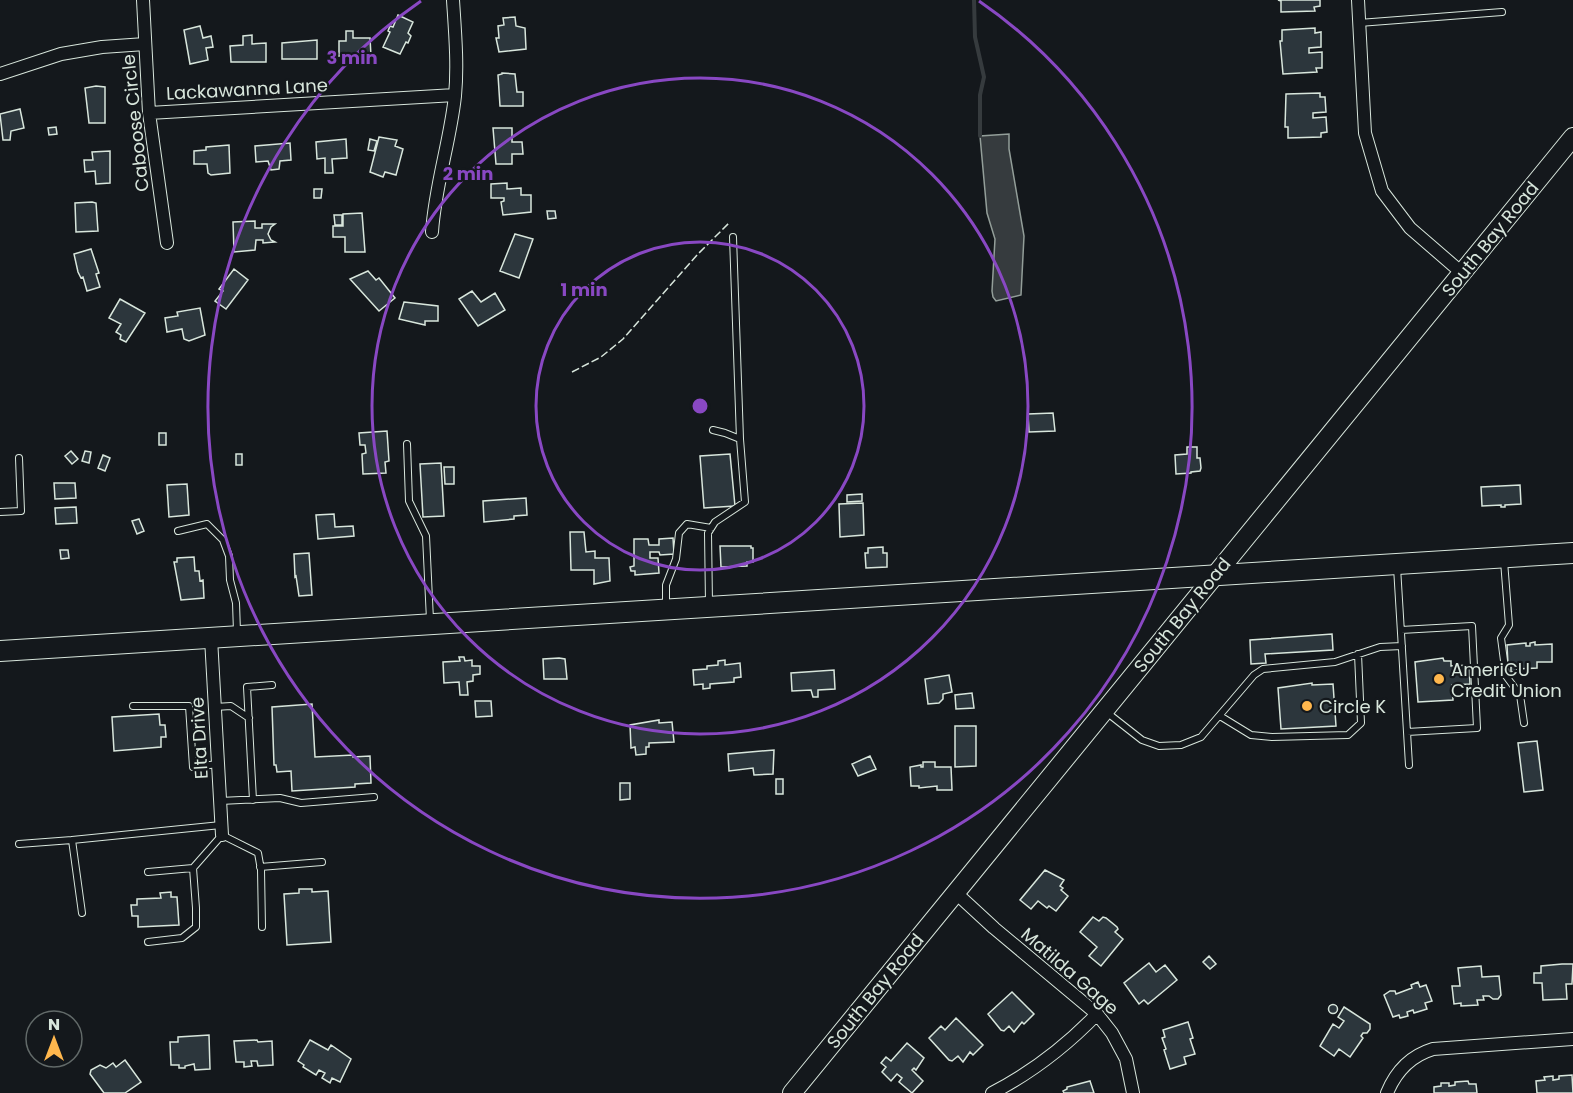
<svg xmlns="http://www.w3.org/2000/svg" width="1573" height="1093" viewBox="0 0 1573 1093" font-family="Poppins,sans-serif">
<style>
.water{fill:#363b3e;stroke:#939e99;stroke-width:1.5}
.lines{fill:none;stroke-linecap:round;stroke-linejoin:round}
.stream{stroke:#363b3e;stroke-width:4}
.building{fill:#2c363c;stroke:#d8e6dc;stroke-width:1.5}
.lane-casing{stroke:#d8e6dc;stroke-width:8}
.street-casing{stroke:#d8e6dc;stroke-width:14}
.secondary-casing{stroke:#d8e6dc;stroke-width:20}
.primary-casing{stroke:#d8e6dc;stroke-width:22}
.lane{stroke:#14181c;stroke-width:6}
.street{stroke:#14181c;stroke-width:12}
.secondary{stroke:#14181c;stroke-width:18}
.primary{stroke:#14181c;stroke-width:20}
.fence{stroke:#d8e6dc;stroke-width:1.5;stroke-dasharray:8 3;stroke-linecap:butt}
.ring{fill:none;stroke:#8948c3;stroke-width:3}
.poi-dot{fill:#ffb74d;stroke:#14181c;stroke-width:2}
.labels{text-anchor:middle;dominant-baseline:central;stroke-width:4.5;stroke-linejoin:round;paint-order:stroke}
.street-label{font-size:18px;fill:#d8e6dc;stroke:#14181c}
.poi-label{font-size:18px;fill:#d8e6dc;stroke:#14181c;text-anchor:start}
.centre{fill:#8948c3;stroke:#14181c;stroke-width:3}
.ring-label{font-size:18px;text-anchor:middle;font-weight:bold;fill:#8948c3;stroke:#14181c;stroke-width:4.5;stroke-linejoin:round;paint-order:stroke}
</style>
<rect width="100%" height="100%" fill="#14181c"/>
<path class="water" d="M1009,134V149L1024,236L1021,295L996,301L993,297L992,291L995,239L987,213L980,136Z"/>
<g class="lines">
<path class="stream" d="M974,0L975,37L984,77L980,95V136"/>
</g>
<path class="building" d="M1278,0H1320V6L1314,7L1315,11L1281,12V1Z
M398,15L413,22L408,33L411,36L408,43L406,42L400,54L383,47L390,32L388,31L390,26L393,27Z
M515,17L516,26L525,28L526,49L499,52L496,38H499L498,26L504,25L503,18Z
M200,26L203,38L211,36L213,47L206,48L208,60L190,64L184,30Z
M1315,28V33L1321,32V47L1309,48V53L1322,52V68H1316L1317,72L1283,74L1280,41H1282V30Z
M346,31H353V38H370L371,56H339V41H346Z
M252,35V44L266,43V62H231L230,46L243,45V36Z
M317,40V59H282V43Z
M502,73L515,74L517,92H523V106H500L498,75L502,74Z
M96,86L105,87V123H89L85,88Z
M1320,93V97H1325L1326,112L1313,113V118L1326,117L1327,132L1321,133V137L1288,138V127H1285L1286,94Z
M20,109L24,128L11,131L10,140H3L0,114Z
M56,127L57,134L49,135L48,128Z
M493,128H512V142H522L523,154H512V164H496Z
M379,137L397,140L395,146L403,149L396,175L385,172L383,177L370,172Z
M346,139L347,158L332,159L333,173H325V158L317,159L316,142Z
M370,139L377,141L374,151L368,150Z
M290,143L291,160L280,161L279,169L271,170L268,161L256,162L255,146Z
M229,145L230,173L211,175L208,173L207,164H194V151L206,150V147Z
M110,151V183L96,184L95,171L85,172L84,160H93L92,152Z
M507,183V189L521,188V195H531V212L503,215L501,202L504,201V198H491V184Z
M314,189H322L321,198H314Z
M92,202L96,203L98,231L76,232L75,203Z
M547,211H555L556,218L548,219Z
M362,213L365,252H345V237H333V226H343V214Z
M334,215H342V225H335Z
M255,221V228H262V224H275L271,227L268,234L271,240L275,242L263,243V240H256L255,250L234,252L233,222Z
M515,234L533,239L519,278L500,271Z
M91,249L99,273L96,274L100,287L87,291L83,277L81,278L78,272L74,254Z
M234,269L248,280L226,309L215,301L223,291L219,289Z
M368,271L376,280L379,278L395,298L379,311L350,279Z
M472,291L481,302L495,293L505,310L478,326L459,299Z
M120,299L145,313L126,342L120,339L121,335L116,332L121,324L109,318Z
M404,302L438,306V321H425V325L399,319Z
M200,308L205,335L189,341L184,339L182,329L167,332L165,318L178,316L177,312Z
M1053,413L1055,431L1029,432L1028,414Z
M387,431L389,461L385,462L386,473L363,474L362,454L366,453L365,445H360L359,433Z
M159,433H166V445H159Z
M1187,447H1197V458H1200L1201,468L1200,471L1191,472V473L1176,474L1175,455L1187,454Z
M71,451L78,459L72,464L65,456Z
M85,451L91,452L89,463L82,461Z
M236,454H242V465H236Z
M730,454L735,506L704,508L700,456Z
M103,455L110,458L105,471L98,468Z
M441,463L444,516L423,517L420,464Z
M444,467H454V484H445Z
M54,483H75L76,498L55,499Z
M187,484L189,515L169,517L167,485Z
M1520,485L1521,504L1505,505V507H1501V505L1482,506L1481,487Z
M862,494V501L847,502V495Z
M526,498L527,515L514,516V519L484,522L483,501Z
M863,503L864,535L840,537L839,504Z
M76,507L77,523L56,524L55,508Z
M334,514L335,527L353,526L354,536L318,539L316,515Z
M139,519L144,531L137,534L132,521Z
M570,532H584L586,552L595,551V558H609L610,581L594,584V570H571Z
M673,538L674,554L660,555L659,552H650V558H658L659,573L635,575V571H631L630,567L634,566V539H648L649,545H659V539Z
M720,546H751V548H753V562H747V566L721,567Z
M883,547V553H887V567L866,568L865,553H868V548Z
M60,550H68L69,558L61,559Z
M309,553L312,595L299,596L296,576L295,577L294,554Z
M194,557L195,571H199L200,581L203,580L204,598L181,600L174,562H177V558Z
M1332,634L1333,650L1265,654L1266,663L1251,664L1250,640Z
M1535,642V645L1552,644V662H1537V668L1517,669V672H1511V665H1508L1507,645L1526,643V646H1530V643Z
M459,657H464L465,661L472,660V666H480V674L473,675V681L467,682L468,695H460L459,682L444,683L443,662L460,661Z
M559,658L565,659L567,679H544L543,659Z
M1443,658L1444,661H1451V666L1469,665L1470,684L1452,685L1453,700L1418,702L1415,662Z
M725,660V665L740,663L741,677L734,678V682L710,684V688L703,689V684L694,685L693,670L707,669V666L718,665V661Z
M834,670L835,689L818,690V697H813L811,690L792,691L791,673Z
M949,675L952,692L943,694V699L939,703L928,704L925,679Z
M1312,683V685L1333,684L1336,726L1281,729L1278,688Z
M972,693L974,708L956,709L955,695Z
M475,701H491L492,716L476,717Z
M312,704L315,757L353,755V757L370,756L371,783L355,784V787L292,791L291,771L277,772L276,765H274L272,707Z
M159,714L160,725H165L166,737H161V747L114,751L112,717Z
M659,720V723L672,722L674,742L649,743V747H646V754L636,755L635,747L631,748L630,725Z
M955,726H976V766L955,767Z
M1537,741L1543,790L1524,792L1518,743Z
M774,750L773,774L754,775L753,768L729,771L728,754Z
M870,756L876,769L858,776L852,764Z
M923,762H935V767H951L952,790H937V786L919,788V786H911L910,767L921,765V767H923Z
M776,779H783V794H776Z
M620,783H630V799L620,800Z
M1045,870L1064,880L1060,886L1063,888L1061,890L1068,896L1056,911L1049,906L1047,908L1038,901L1031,909L1020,900Z
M299,889H312V892L328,891L331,942L287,945L284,894L299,893Z
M171,892V897H177L179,925L138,927V916H132L131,905H137V899L161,898L160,893Z
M1093,917L1099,921L1103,917L1106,918L1117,927L1118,929L1115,932L1123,939L1101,966L1089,956L1097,947L1080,932Z
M1209,956L1216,964L1210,969L1203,962Z
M1149,963L1156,972L1165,965L1177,980L1148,1004L1144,1000L1139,1004L1124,983Z
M1562,964H1573L1572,984H1566L1567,999L1543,1000L1542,983H1534V973H1541V966Z
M1481,966L1482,977L1499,976L1501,995L1498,999H1493L1489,996H1483L1484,1000H1477L1478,1005L1461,1006V1003L1454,1004L1452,986H1460L1458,968Z
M1418,982L1420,987L1426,985L1432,1001L1425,1003L1427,1009L1414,1013L1413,1010L1407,1012L1408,1016L1400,1018L1399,1015L1393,1017L1384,995L1390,991H1395L1396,994L1412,988L1411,985Z
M1012,992L1034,1014L1024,1024L1022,1022L1014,1032L1009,1026L1004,1031L1001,1030L988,1014Z
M1328.5 1009a4.5 4.5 0 1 1 9 0a4.5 4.5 0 1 1-9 0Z
M1344,1007L1370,1024V1029L1367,1033H1363L1361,1036L1363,1038L1350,1057L1339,1049L1334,1056L1320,1046L1333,1024L1339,1028L1344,1021L1338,1017Z
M956,1018L983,1045L973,1055L970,1052L963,1062L958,1056L952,1061L949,1060L929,1038L941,1026L945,1030Z
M1188,1022L1193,1038L1190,1039L1195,1054L1184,1057L1186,1064L1170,1069L1164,1050L1166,1049L1162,1038L1165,1037L1163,1030Z
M209,1035L210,1069L195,1070L194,1064L185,1066V1068H179V1065H171L170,1042H178V1037Z
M257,1040L258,1042L272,1041L273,1065L258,1066L257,1061H251L252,1066L244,1067V1062H236L234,1041Z
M310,1040L328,1050L331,1045L351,1059L340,1082L332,1078L330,1083L322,1078L325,1073L319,1070L316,1075L303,1067L304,1065L298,1061Z
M907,1043L924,1058L916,1070L914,1068L912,1070L923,1081L912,1093L899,1082L902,1078L897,1074L891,1081L882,1072L886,1067L881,1063L886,1057L891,1061Z
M125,1060L141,1082L125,1093H104L90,1074L91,1070L100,1065L106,1068L113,1063L116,1067Z
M1572,1075L1573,1093H1537L1536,1081L1545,1080L1544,1077L1553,1076V1080L1559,1079V1076Z
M1090,1081L1094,1093H1064L1063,1091L1067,1089V1087Z
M1468,1081L1469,1084H1476L1477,1093H1434V1087L1441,1086V1083H1449V1086L1455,1085V1082Z"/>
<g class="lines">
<g class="lane-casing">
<path id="lane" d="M1359,23L1502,12
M733,237L740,439
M407,444L409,501L426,536L430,620
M0,512L21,511L19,458
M178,531L207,524L223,540L229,556L230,580L236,603L237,632
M1504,561L1509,625L1501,638L1506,676L1520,695L1524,723
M1397,567L1409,765
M709,603L708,533L715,522L745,502L740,439L725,433L713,430
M666,606V585L676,559L679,533L687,524L711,528
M1401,630L1472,626L1477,728L1407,732
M133,706H189L193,767L218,764
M215,707L231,706L249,718
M1105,711L1142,740L1159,746L1181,745L1201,737L1254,675L1263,669L1335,662L1380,647L1402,646
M1220,716L1251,735L1272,737L1348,735L1361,723L1358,654
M253,800L247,687L272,685
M220,801L280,798L301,803L374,797
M19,844L72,840
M260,867L322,862
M148,872L193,868L222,835L258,853L261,870L262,927
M82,913L72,840L221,825
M148,942L182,938L196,927V908L193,868"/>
</g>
<g class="street-casing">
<path id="street" d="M143,0L149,113L167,243
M1358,0L1365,133L1382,191L1410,228L1462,273
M0,74L61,54L102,47L145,44
M149,113L455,95
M432,232C435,186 450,142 455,96C458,65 455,31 453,0
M211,638L222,835
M956,893L994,928L1097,1014L1112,1033L1126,1059L1133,1093
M992,1093C1031,1073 1066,1046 1097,1014
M1387,1093C1396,1071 1410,1056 1433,1049L1573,1039"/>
</g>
<g class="secondary-casing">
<path id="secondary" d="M792,1093L1573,137"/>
</g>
<g class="primary-casing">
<path id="primary" d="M0,651L1573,553"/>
</g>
<use href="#lane" class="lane"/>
<use href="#street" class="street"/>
<use href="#secondary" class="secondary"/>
<use href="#primary" class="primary"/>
<path class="fence" d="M572,372L601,357L623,339L698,254L729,223"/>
</g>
<g class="ring">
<circle cx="700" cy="406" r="164"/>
<circle cx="700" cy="406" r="328"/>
<path d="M979 1A492 492 0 1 1 421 1"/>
</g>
<g class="poi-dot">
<circle cx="1439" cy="679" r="6"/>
<circle cx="1307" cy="706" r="6"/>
</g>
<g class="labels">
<g class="street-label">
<text transform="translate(247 89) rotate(-3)">Lackawanna Lane</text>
<text transform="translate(135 123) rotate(-96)">Caboose Circle</text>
<text transform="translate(1490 239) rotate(-51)">South Bay Road</text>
<text transform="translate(1182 615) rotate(-51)">South Bay Road</text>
<text transform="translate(199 738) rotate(-93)">Elta Drive</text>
<text transform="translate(1070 971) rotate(41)">Matilda Gage</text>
<text transform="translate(875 991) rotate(-51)">South Bay Road</text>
</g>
<g class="poi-label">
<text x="1451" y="669">AmeriCU<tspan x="1451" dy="21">Credit Union</tspan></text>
<text x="1319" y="706">Circle K</text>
</g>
</g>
<circle cx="700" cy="406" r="9" class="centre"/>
<g class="ring-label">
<text x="352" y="64">3 min</text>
<text x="468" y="180">2 min</text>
<text x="584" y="296">1 min</text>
</g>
<g transform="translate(54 1039)"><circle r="28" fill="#14181c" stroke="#626a69" stroke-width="1.5"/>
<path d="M0-4.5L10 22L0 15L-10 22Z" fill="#ffb74d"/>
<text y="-9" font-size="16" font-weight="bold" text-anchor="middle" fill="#d8e6dc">N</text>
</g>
</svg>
